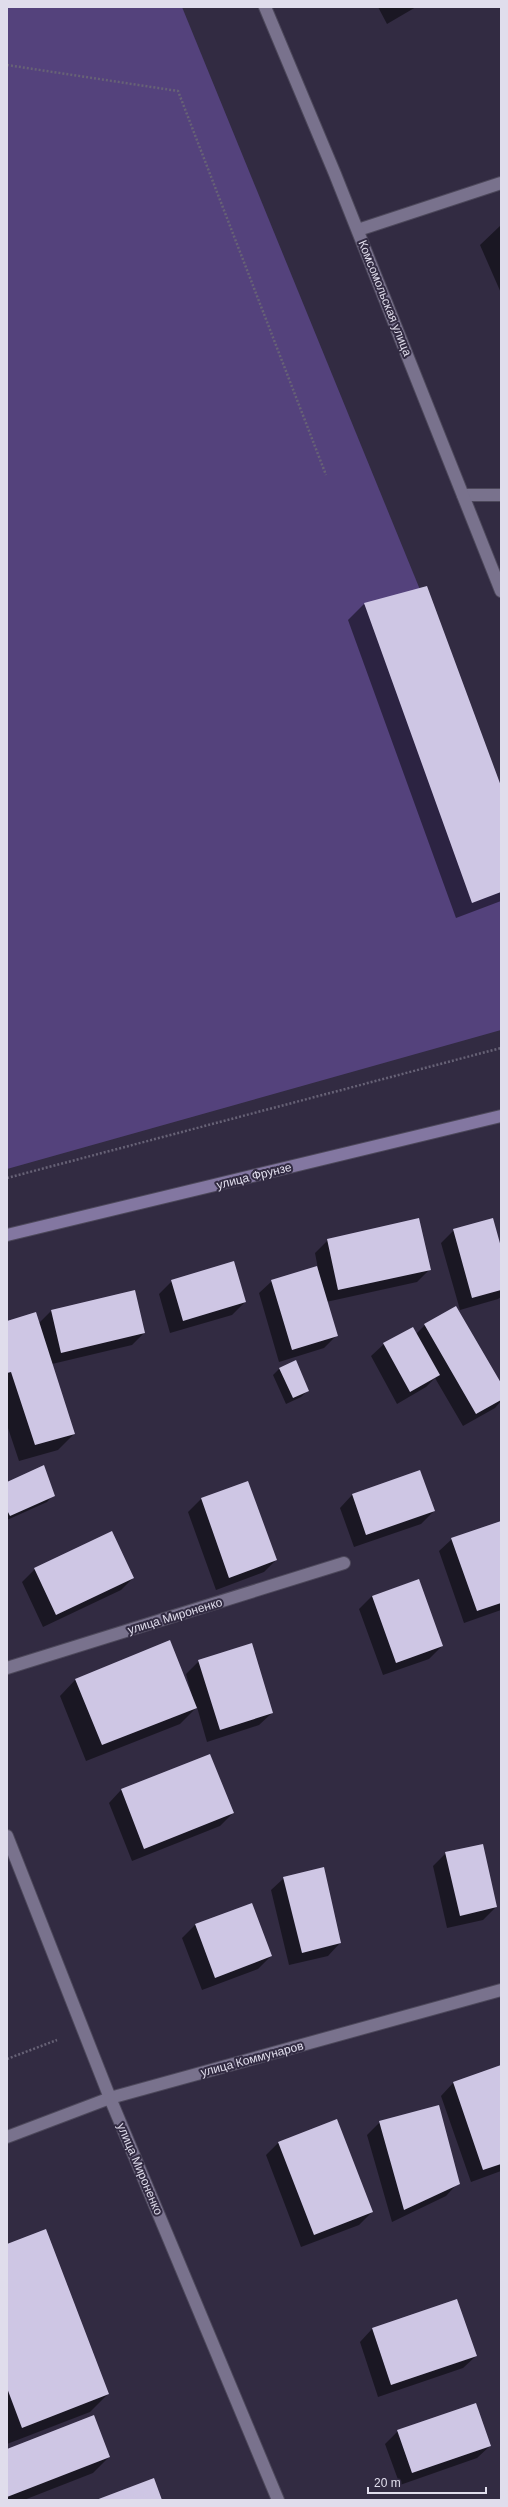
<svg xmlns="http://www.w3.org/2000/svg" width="508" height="2507" viewBox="0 0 508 2507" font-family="Arial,sans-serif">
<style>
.green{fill:#54427c}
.shadow{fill:#0007}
.building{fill:#cec6e4}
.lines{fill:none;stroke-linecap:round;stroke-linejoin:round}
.lane-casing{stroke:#4d485b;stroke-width:14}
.street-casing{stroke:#4d485b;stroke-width:14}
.secondary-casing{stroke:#4d485b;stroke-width:14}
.path{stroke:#676276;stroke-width:2.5;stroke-dasharray:2 2;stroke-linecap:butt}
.lane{stroke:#79728d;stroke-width:12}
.street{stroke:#79728d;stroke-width:12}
.secondary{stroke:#8377a1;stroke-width:12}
.labels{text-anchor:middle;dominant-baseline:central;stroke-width:4;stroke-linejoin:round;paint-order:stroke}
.street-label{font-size:12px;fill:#e0ddec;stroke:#322b42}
</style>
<rect width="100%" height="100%" fill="#322b42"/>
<path class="green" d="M7,7H182L501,788V1030L7,1169Z"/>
<path class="shadow" d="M378,7H416L387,24Z
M501,225V293L480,245Z
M364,604L501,789V901L456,918L348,620Z
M454,1230L501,1251V1297L498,1299L460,1310L441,1243Z
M328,1240L429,1270L417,1282L326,1302L337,1335L324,1348L279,1362L259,1293L272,1281L319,1274L315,1253Z
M172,1281L245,1302L232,1315L170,1333L159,1294Z
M51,1311L144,1333L132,1345L52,1364L74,1434L58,1450L19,1461L7,1425V1322L39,1323Z
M425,1325L501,1385V1401L495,1408L463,1426L435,1378L426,1387L397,1404L371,1356L384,1344L416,1334Z
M280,1368L308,1390L301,1397L286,1404L273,1375Z
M419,1471L434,1511L421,1524L354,1547L340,1508L352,1495Z
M248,1482L276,1560L264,1572L216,1590L188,1512L201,1499Z
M7,1483L53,1495L47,1502L7,1520Z
M501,1522V1610L464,1623L439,1551L452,1539Z
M35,1569L133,1578L121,1590L43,1627L22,1582Z
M418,1580L442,1646L429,1659L383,1675L359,1609L372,1596Z
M199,1661L272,1713L259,1725L207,1742L197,1707L180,1724L86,1761L60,1696L76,1679L193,1699L186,1674Z
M210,1755L233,1813L220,1826L132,1861L109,1803L121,1790Z
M446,1853L496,1907L483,1920L447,1928L433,1866Z
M284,1878L340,1943L328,1956L289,1965L271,1890Z
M251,1904L271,1956L258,1969L202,1990L182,1938L195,1925Z
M501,2066V2171L471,2182L441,2096L453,2083Z
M337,2120L372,2212L359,2225L301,2247L266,2155L278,2143Z
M380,2122L458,2183L446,2196L392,2222L367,2135Z
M7,2245L108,2394L90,2412L7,2444Z
M456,2300L476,2356L463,2368L378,2397L360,2342L372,2329Z
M398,2431L490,2446L477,2458L400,2485L385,2444Z
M7,2450L109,2457L93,2473L24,2500H7Z"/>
<path class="building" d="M427,586L501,786V892L472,903L364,603Z
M419,1218L431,1270L338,1290L327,1239Z
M493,1218L501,1247V1290L472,1298L453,1229Z
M234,1261L246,1302L183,1321L171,1280Z
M317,1266L338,1336L292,1350L271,1280Z
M135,1290L145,1333L61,1353L51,1310Z
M456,1306L501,1383V1400L476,1414L424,1324Z
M36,1312L75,1434L35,1445L11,1372L7,1373V1321Z
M413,1327L440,1375L410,1392L383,1343Z
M296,1360L309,1391L293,1398L279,1368Z
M44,1465L55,1496L10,1516L7,1510V1482Z
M420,1470L435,1511L366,1535L352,1494Z
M248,1481L277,1560L229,1578L201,1498Z
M501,1521V1603L477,1611L451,1538Z
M112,1531L134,1578L56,1615L34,1568Z
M419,1579L443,1646L396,1663L372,1596Z
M170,1640L197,1708L102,1745L75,1679Z
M252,1643L273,1713L220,1730L198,1660Z
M210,1754L234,1813L144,1849L121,1789Z
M483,1844L497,1907L460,1916L445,1852Z
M324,1867L341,1943L302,1953L283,1877Z
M252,1903L272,1956L215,1978L195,1924Z
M501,2065V2164L483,2170L453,2082Z
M439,2105L460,2184L404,2210L379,2121Z
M337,2119L373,2212L314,2235L278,2142Z
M46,2229L109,2394L22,2428L7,2388V2244Z
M457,2299L477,2356L391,2385L372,2328Z
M476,2403L491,2446L412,2473L397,2430Z
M94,2415L110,2457L7,2497V2449Z
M154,2478L162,2500H96Z"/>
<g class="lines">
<g class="lane-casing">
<path id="lane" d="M358,230L501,183
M463,495H501"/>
</g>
<g class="street-casing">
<path id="street" d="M265,7L335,174L501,591
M7,1668L344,1563
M7,1836L110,2098L278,2500
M7,2137L110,2098L501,1990"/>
</g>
<g class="secondary-casing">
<path id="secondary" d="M7,1235L501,1116"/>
</g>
<path class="path" d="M7,65L178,91L326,475
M7,1178L501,1048
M7,2059L57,2040"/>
<use href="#lane" class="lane"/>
<use href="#street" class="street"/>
<use href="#secondary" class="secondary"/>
</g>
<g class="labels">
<g class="street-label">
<text transform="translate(385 298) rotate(68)">Комсомольская улица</text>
<text transform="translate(254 1176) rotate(-14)">улица Фрунзе</text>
<text transform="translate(175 1616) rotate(-17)">улица Мироненко</text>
<text transform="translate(252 2059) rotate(-15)">улица Коммунаров</text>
<text transform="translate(140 2169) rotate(67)">улица Мироненко</text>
</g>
</g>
<rect width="508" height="2507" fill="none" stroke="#e0ddec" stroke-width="16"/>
<path d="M368 2487v6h118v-6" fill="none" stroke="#e0ddec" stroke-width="2"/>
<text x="374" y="2487" font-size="12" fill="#e0ddec" stroke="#322b42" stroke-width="3" paint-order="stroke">20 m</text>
</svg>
